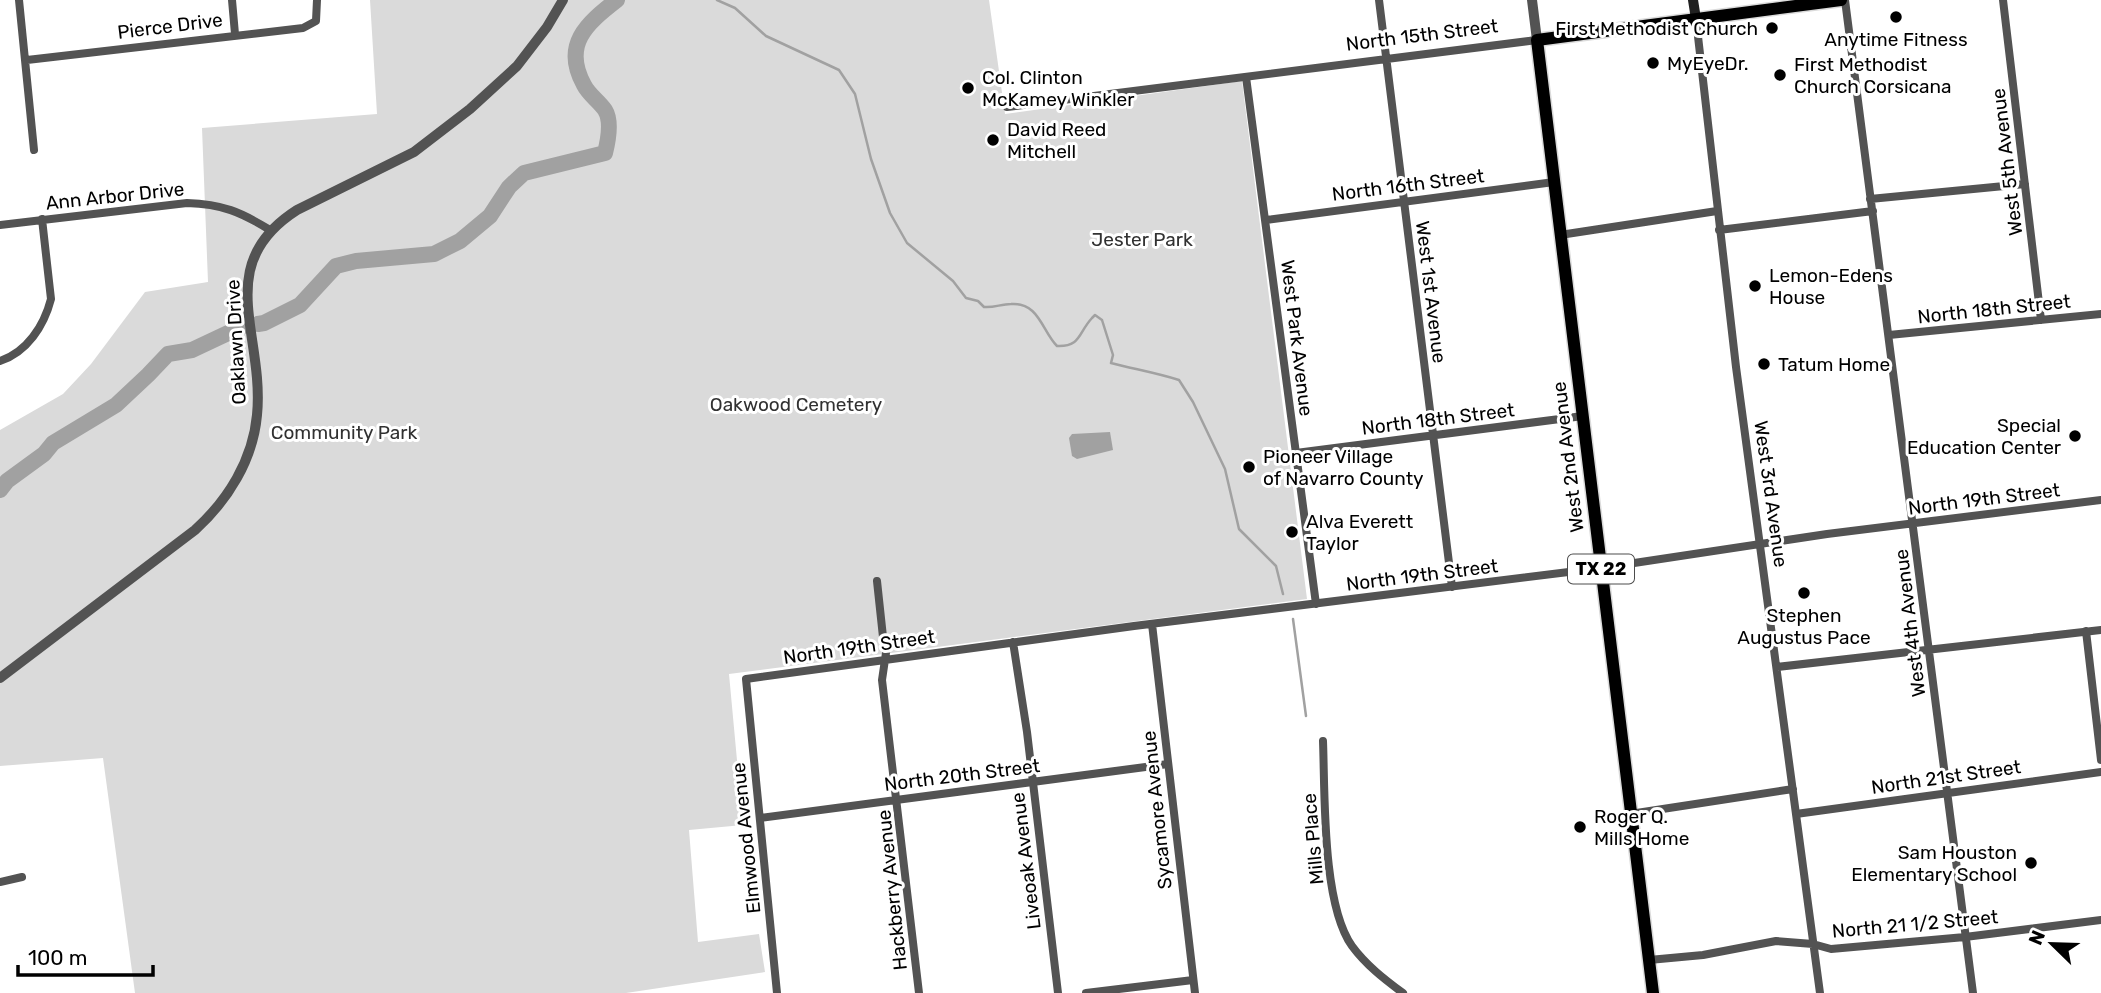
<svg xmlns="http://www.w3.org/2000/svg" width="2101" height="993" viewBox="0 0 2101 993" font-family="Rubik,sans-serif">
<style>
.green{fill:#dadada}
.water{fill:#a1a1a1}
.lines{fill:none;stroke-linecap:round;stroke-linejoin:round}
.stream{stroke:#a1a1a1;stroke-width:2.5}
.river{stroke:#a1a1a1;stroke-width:16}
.primary-casing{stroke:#dbdbdb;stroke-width:15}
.minor{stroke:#535353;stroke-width:8}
.tertiary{stroke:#535353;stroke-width:10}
.secondary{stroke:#202020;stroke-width:10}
.primary{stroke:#000;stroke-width:12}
.poi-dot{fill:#000;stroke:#fff;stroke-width:2.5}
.labels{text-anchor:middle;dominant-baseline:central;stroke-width:6;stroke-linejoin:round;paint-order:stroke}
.shield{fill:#fff;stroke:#4c4c4c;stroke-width:2}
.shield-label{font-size:18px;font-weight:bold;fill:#000}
.street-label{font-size:19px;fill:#000;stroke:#fff}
.poi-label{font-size:19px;fill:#000;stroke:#fff;text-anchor:start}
.park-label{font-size:19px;fill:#313131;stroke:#fff}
</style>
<rect width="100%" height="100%" fill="#fff"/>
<path class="green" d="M370,0H989L1005,114L1242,81L1307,599L729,674L743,825L689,830L698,942L759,934L765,972L626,993H135L103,758L0,766V430L63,394L91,364L145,292L208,282L202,128L377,114Z"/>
<path class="water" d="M1110,432L1113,450L1077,459L1072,456L1069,438L1072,434Z"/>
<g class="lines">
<path class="stream" d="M717,0L735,8L766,36L839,70L855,94L871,159L890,213L907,243L953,281L966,298L978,301L984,307C994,308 1001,304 1011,304C1039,302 1042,331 1057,346C1081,347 1078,333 1092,318L1095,315L1102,320L1113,355L1111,363C1134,369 1157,373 1179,380L1193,402L1225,469L1239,529L1276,566L1283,594
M1293,619L1306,716"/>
<path class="river" d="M258,324L264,323L300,305L336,266L356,261L434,254L460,241L490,216L509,187L524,173L605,153C608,141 612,121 605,110C599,101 589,95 584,85C562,45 586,24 617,0
M0,490L7,481L44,454L53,443L116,405L148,375L168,354L192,350L243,326"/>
<g class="primary-casing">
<path id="primary" d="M1653,993L1537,40L1841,0"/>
</g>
<path class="minor" d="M19,0L34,150
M232,0L235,34
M1379,0L1452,587
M1845,0L1973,993
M2003,0L2041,320
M1696,19L1736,367L1820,993
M27,60L303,28L316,21L317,0
M1246,77L1316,604
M1007,107L1537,40
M1870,199L2025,184
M1266,220L1554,182
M0,225L187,203C222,204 241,212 270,230
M1719,230L1873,211
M1560,235L1717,211
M1889,335L2101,314
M0,361C27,352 44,326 51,299L42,219
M1296,453L1583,416
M877,581L883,637L887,646L882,680L919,993
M1152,624L1195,993
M2086,631L2101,760
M1013,642L1027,732L1058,993
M1777,667L2101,630
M1323,741C1325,793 1322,904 1352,946C1366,965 1384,979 1403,993
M1630,814L1793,789
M1796,814L2101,772
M760,818L1168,764
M0,882L22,877
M1649,960L1703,955L1776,941L1813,944L1831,949L1965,937L2101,920
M777,993L746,679L1134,626L1601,568L1827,534L2101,500
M1086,993L1193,980"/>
<path class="tertiary" d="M1532,0L1537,40
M0,678L195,530C228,500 253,460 257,415C265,334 211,265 297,210L414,152L470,109L517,66L547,27L563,0"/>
<path class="secondary" d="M1693,0L1696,19"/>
<use href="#primary" class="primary"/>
</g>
<g class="poi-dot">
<circle cx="1896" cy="17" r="7"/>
<circle cx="1772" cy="28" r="7"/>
<circle cx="1653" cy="63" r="7"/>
<circle cx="1780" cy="75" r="7"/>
<circle cx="968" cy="88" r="7"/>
<circle cx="993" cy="140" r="7"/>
<circle cx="1755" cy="286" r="7"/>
<circle cx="1764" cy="364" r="7"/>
<circle cx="2075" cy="436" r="7"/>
<circle cx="1249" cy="467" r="7"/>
<circle cx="1292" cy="532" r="7"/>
<circle cx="1804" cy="593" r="7"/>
<circle cx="1580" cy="827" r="7"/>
<circle cx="2031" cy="863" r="7"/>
</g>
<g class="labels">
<rect class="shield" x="1568" y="554.5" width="66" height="29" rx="5"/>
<g class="shield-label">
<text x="1601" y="569">TX 22</text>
</g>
<g class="street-label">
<text transform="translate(170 26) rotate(-7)">Pierce Drive</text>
<text transform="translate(1422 35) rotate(-7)">North 15th Street</text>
<text transform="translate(2007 162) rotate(-97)">West 5th Avenue</text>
<text transform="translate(1408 185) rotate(-7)">North 16th Street</text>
<text transform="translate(115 196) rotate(-6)">Ann Arbor Drive</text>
<text transform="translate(1431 292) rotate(83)">West 1st Avenue</text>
<text transform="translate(1994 309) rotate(-6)">North 18th Street</text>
<text transform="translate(1297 338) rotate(83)">West Park Avenue</text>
<text transform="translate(236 342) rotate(-93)">Oaklawn Drive</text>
<text transform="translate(1438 419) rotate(-7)">North 18th Street</text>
<text transform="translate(1568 457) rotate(-97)">West 2nd Avenue</text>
<text transform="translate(1771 494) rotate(82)">West 3rd Avenue</text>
<text transform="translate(1984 499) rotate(-7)">North 19th Street</text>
<text transform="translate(1422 575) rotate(-7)">North 19th Street</text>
<text transform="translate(1910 623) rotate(-97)">West 4th Avenue</text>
<text transform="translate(859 647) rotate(-8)">North 19th Street</text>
<text transform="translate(962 775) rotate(-7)">North 20th Street</text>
<text transform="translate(1946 777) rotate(-8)">North 21st Street</text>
<text transform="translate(1157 810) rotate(-96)">Sycamore Avenue</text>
<text transform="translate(746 838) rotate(-96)">Elmwood Avenue</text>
<text transform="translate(1313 839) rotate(-95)">Mills Place</text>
<text transform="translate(1026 861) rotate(-97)">Liveoak Avenue</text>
<text transform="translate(892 890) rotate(-96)">Hackberry Avenue</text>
<text transform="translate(1915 924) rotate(-5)">North 21 1/2 Street</text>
</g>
<g class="poi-label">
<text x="1758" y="28" text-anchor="end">First Methodist Church</text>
<text x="1896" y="39" text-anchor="middle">Anytime Fitness</text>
<text x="1667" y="63">MyEyeDr.</text>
<text x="1794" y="64">First Methodist<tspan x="1794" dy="22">Church Corsicana</tspan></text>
<text x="982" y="77">Col. Clinton<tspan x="982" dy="22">McKamey Winkler</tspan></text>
<text x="1007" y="129">David Reed<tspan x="1007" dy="22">Mitchell</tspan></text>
<text x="1769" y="275">Lemon-Edens<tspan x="1769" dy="22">House</tspan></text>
<text x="1778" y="364">Tatum Home</text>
<text x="2061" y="425" text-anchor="end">Special<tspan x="2061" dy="22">Education Center</tspan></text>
<text x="1263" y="456">Pioneer Village<tspan x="1263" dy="22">of Navarro County</tspan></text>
<text x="1306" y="521">Alva Everett<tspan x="1306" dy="22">Taylor</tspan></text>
<text x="1804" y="615" text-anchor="middle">Stephen<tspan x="1804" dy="22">Augustus Pace</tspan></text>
<text x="1594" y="816">Roger Q.<tspan x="1594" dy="22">Mills Home</tspan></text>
<text x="2017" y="852" text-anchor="end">Sam Houston<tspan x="2017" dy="22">Elementary School</tspan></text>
</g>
<g class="park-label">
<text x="1142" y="239">Jester Park</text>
<text x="796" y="404">Oakwood Cemetery</text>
<text x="344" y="432">Community Park</text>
</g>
</g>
<g transform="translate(2052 944) rotate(293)" stroke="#ffffff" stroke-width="5" paint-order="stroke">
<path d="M0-5L12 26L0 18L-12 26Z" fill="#000000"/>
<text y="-10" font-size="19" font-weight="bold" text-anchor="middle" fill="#000000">N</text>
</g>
<path d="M18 965v10h135v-10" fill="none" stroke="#000000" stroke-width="3.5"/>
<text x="28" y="965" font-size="21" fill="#000000" stroke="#ffffff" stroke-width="5" paint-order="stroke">100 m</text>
</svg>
